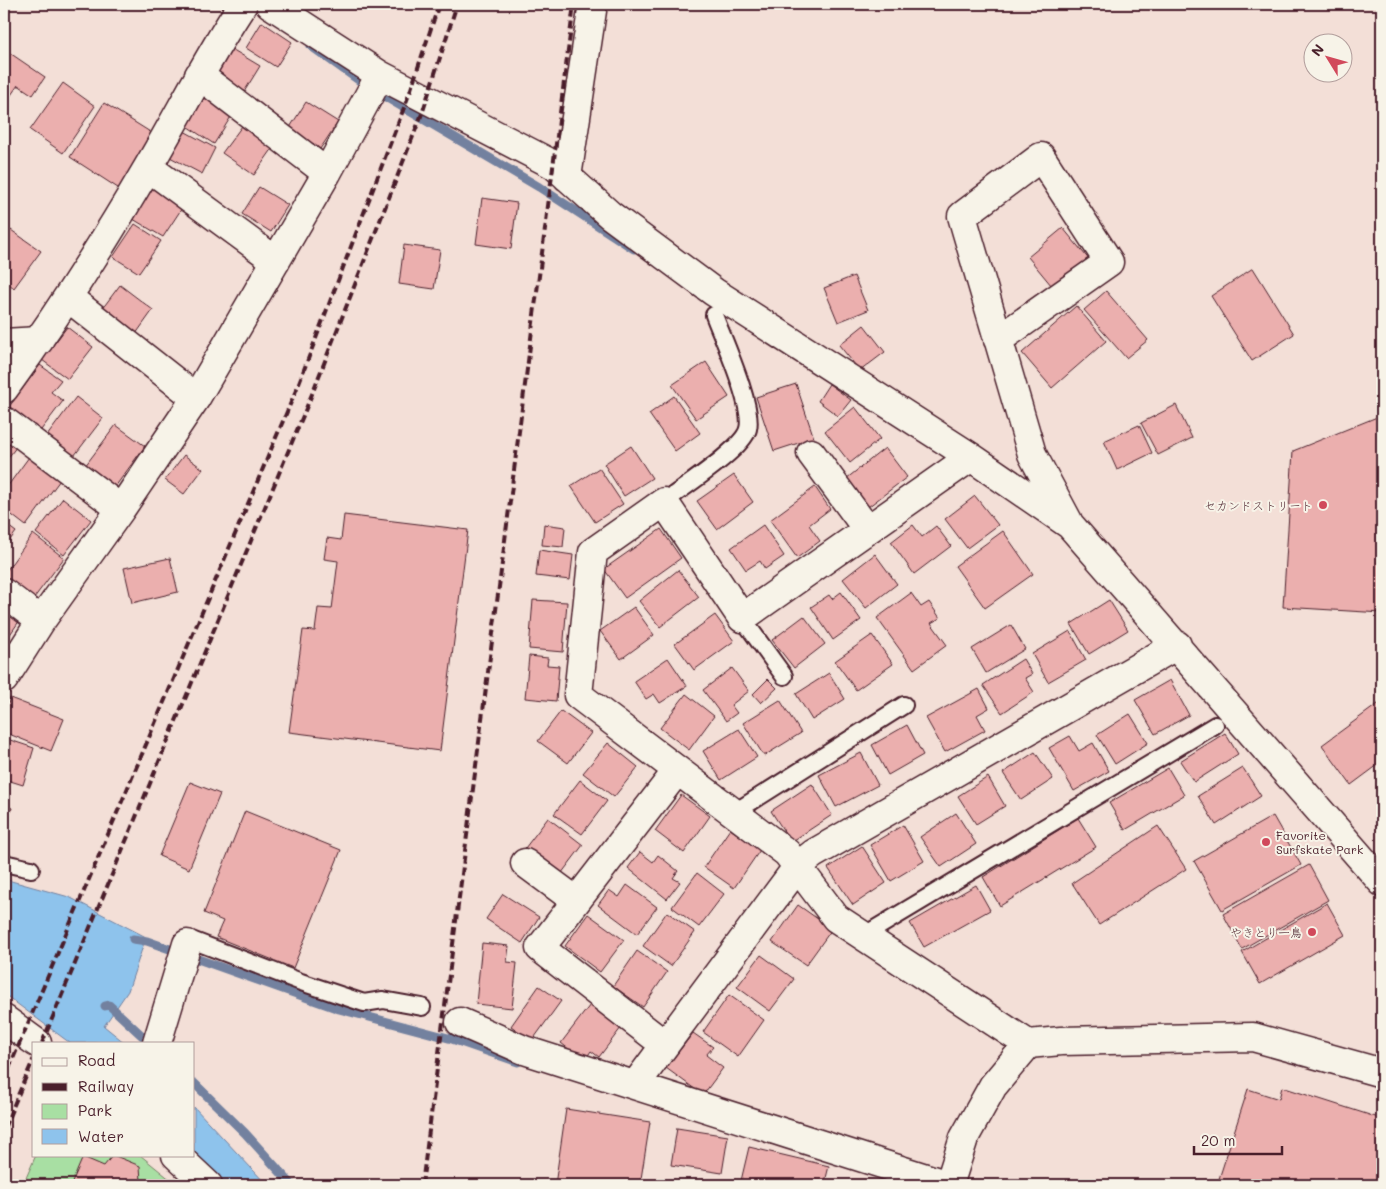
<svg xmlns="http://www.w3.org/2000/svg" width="1386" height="1189" viewBox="0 0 1386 1189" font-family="Mali,'Klee One',sans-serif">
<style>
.green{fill:#a8dfa3;stroke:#797f67}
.water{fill:#8ec3ec;stroke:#73819f}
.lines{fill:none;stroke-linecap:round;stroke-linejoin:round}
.stream{stroke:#73819f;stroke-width:9}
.building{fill:#ebafae;stroke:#4a1f2b}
.service-casing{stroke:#4a1f2b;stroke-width:20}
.minor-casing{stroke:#4a1f2b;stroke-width:31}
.tertiary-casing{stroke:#4a1f2b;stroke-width:31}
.service{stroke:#f7f3e8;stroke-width:16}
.minor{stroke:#f7f3e8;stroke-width:28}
.tertiary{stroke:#f7f3e8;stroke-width:28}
.rail{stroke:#4a1f2b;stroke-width:4;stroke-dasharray:8 4;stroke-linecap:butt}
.poi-dot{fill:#d1495b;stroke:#f7f3e8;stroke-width:2}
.labels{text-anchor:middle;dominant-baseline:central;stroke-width:4;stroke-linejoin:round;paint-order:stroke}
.poi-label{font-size:12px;fill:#4a1f2b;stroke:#f7f3e8;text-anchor:end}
</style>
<rect width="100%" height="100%" fill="#f3dfd7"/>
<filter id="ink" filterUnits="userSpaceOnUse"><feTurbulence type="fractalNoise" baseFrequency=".02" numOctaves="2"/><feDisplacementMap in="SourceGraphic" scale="10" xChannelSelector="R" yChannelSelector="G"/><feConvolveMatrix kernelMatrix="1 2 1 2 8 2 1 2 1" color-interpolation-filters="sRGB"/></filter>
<g filter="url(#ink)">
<path class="green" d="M36,1155H140L177,1185H23Z"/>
<path class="water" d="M4,879L69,897L146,937L128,991L104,1026L125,1043H70L4,994Z
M194,1107L267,1185H221L194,1153Z"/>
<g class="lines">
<path class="stream" d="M311,46L367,86L539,187L634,249
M133,939L147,941L339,1009L452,1039L518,1062
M105,1006L109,1005L150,1043
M194,1083L245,1133L292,1185"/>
</g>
<path class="building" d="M262,22L292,42L276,67L246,48Z
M230,48L260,66L244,92L214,75Z
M4,49L45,77L33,95L18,85L4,105Z
M63,83L95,106L63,153L30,130Z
M200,95L232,115L214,144L182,123Z
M306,102L338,122L320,149L289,129Z
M104,103L155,135L121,190L70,157Z
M242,126L273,148L254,175L222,153Z
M182,130L215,148L202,174L168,156Z
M154,186L184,205L163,237L133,219Z
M259,187L288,205L271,232L242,214Z
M482,198L517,203L511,249L476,244Z
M135,224L161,241L139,273L113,257Z
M1063,228L1091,262L1056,291L1028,257Z
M11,230L41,251L14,288L4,280V240Z
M404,245L440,250L434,289L399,284Z
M1253,268L1294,334L1252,361L1211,296Z
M854,276L868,310L838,322L824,288Z
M120,285L153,310L133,338L99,313Z
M1106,291L1148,340L1126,358L1084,310Z
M1076,306L1106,341L1052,388L1022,353Z
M864,325L885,352L860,371L839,345Z
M67,327L93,347L68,379L42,360Z
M706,362L729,397L696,419L672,385Z
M40,365L61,380L51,392L63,401L38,434L6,411Z
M796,384L814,438L774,451L756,397Z
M829,384L851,400L838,416L818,401Z
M674,396L700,433L675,451L649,414Z
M76,397L103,418L71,460L44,440Z
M1176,405L1192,438L1158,455L1141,423Z
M855,407L880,439L850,463L825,431Z
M1382,415V613L1283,607L1293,451Z
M116,425L145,446L112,491L82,470Z
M1139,425L1152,453L1117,470L1104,441Z
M4,436L17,446L4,463Z
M631,446L652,478L624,496L604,464Z
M885,448L907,477L868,507L846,479Z
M184,455L203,469L184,494L165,480Z
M29,457L60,480L26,526L4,509V491Z
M599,468L623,504L595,522L571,486Z
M734,475L753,502L717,529L697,501Z
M815,487L830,509L809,525L820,541L797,558L770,520Z
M975,496L998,525L967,548L945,519Z
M63,498L91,520L64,555L36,533Z
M344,515L468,530L440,751L289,732L303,630L315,631L318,608L332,609L338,561L324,559L327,538L341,540Z
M4,523L16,532L4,548Z
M544,524L565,527L563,547L542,545Z
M763,525L784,556L765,569L760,561L746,570L731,548Z
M913,525L922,537L936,526L951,546L914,574L891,542Z
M661,529L681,558L625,598L604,569Z
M1003,531L1033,574L985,608L955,566Z
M33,534L64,558L31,602L4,581V574Z
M539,550L573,555L570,580L536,576Z
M875,554L897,584L866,608L843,579Z
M170,558L178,592L132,603L124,568Z
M678,570L699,597L660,627L639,601Z
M841,592L861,620L833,640L811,607L829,595L832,599Z
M911,593L921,607L929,602L940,618L931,623L947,645L914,669L877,618Z
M533,600L567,602L563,652L529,649Z
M1109,600L1128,630L1089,654L1071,624Z
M634,607L654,635L621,659L600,631Z
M4,609L20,620L4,643Z
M715,615L734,641L694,670L675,644Z
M804,616L825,644L794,668L772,640Z
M1011,625L1025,649L986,673L972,649Z
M1070,631L1086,660L1048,682L1032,654Z
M872,635L893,664L856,690L835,661Z
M529,656L548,658L547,665L559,666L556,701L525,698Z
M668,658L687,686L660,703L654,694L646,699L634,681Z
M1023,659L1032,674L1025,678L1034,692L1002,713L983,685Z
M732,668L749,691L731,705L737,713L726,721L703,690Z
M829,673L845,699L812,720L796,694Z
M768,679L777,688L761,703L753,694Z
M1170,680L1189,715L1155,734L1135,700Z
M979,689L989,708L977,715L985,730L945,752L926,718Z
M686,694L714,716L689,750L660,728Z
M10,698L64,719L51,751L4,732V715Z
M780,700L801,733L764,756L743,723Z
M1382,701V762L1351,785L1322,745Z
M561,711L591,733L568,763L538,741Z
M1130,714L1148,743L1115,764L1097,735Z
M907,725L923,755L888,775L872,745Z
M739,729L757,757L721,780L703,751Z
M1225,733L1238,754L1194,782L1180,761Z
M1070,736L1079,751L1093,743L1109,771L1074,791L1049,748Z
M4,738L34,748L23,785L4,779Z
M608,743L638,767L614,797L583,773Z
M1035,752L1053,779L1021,800L1003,773Z
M861,753L878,785L836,807L819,775Z
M1168,768L1184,795L1125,830L1109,803Z
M1243,768L1261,796L1216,825L1198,796Z
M988,777L1005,806L976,824L958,796Z
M580,780L607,801L582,834L554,814Z
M190,782L220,794L189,869L159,856Z
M812,784L832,815L791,842L771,811Z
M681,795L710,816L684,853L655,831Z
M4,805L12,808L4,833Z
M245,811L341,850L293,968L216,937L223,921L204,913Z
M956,813L976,844L941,867L920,837Z
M1273,816L1301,865L1222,910L1194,861Z
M548,818L583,845L558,878L522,852Z
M1078,818L1096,847L1000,906L983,877Z
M903,825L924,861L891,881L870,845Z
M1158,826L1186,869L1099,925L1072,883Z
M730,829L760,850L734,888L704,867Z
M862,846L886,883L853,905L828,868Z
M640,852L653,862L658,855L678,871L673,878L680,882L667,899L628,868Z
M1309,865L1328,900L1242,949L1223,914Z
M697,873L724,894L699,927L672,907Z
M627,885L657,907L637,934L598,905L609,890L619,897Z
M976,885L990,910L924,947L910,923Z
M503,894L539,917L522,943L486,919Z
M1327,903L1345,935L1260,984L1242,952Z
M798,905L832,929L806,965L772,942Z
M667,912L695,932L671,966L643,946Z
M588,914L624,940L600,972L565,946Z
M482,943L509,946L507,962L517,963L512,1008L476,1004Z
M637,951L667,972L643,1007L613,986Z
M761,955L794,979L770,1011L737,987Z
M539,986L561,1001L532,1041L511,1026Z
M729,995L764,1020L738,1057L703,1032Z
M590,1005L621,1028L599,1057L591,1051L584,1061L561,1043Z
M693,1033L713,1047L706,1055L723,1068L703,1095L666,1068Z
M1282,1087L1382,1119V1185H1217L1248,1089L1279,1099Z
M566,1109L650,1122L640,1185H555Z
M677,1128L728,1136L722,1173L671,1165Z
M749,1147L829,1166L825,1182L838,1185H740Z
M113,1155L140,1166L141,1181L152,1185H71L83,1157L104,1166Z"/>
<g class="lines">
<g class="service-casing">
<path id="service" d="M664,502C682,488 743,449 748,429C754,407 723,339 714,315
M742,618L784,676
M735,812L904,705
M4,863L31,869
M863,936L1215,725
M187,944L189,939L301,982L364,1003L383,1000L422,1007"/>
</g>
<g class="minor-casing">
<path id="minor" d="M270,4L380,75L554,165L610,215L714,292L971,457L1070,525L1382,882
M199,75L327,173
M148,167L276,261
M567,177L593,4
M69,298L196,398
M998,340L1109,262L1041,157L962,216L1032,454L1068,521
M4,343L39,341
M4,389C56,318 103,244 148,167C180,113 208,56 243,4
M4,421L121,509
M811,453L867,529
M971,457L742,618L664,502L593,552L578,695L787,853L836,918L1028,1044
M4,593L41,621
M4,679L41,621L121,509L196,398L327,173L380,75
M677,771L540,948L665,1045L798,866L813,854L1177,645
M525,863L575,900
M4,1019L37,1043
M460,1022L524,1050L948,1185
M157,1043L187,944
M636,1084L665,1045
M949,1185L964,1138L993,1086L1028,1044L1061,1041L1253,1037L1382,1073"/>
</g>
<g class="tertiary-casing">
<path id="tertiary" d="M176,1155L208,1185"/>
</g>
<use href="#service" class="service"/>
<use href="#minor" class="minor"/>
<use href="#tertiary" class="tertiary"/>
<path class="rail" d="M42,1043L312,394L423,111L457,4
M4,1080L297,388L410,92L439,4
M4,1128L34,1058
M422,1185L574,4"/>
</g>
</g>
<g class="poi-dot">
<circle cx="1323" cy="505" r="5"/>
<circle cx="1266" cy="842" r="5"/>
<circle cx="1312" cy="932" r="5"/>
</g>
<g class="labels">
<g class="poi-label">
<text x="1313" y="505">セカンドストリート</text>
<text x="1276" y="835" text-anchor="start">Favorite<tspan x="1276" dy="14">Surfskate Park</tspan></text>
<text x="1302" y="932">やきとり一鳥</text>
</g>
</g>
<rect width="1386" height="1189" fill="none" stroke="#f7f3e8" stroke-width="20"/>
<rect x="10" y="10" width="1366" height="1169" fill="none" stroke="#4a1f2b" stroke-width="2" filter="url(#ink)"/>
<rect x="32" y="1042" width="162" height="115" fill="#f7f3e8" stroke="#b29e9c"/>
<rect x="42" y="1058" width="25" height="8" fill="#f7f3e8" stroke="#b29e9c"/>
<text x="78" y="1066" font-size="15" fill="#4a1f2b">Road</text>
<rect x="42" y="1083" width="25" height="8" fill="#4a1f2b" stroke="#b29e9c"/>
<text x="78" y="1092" font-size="15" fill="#4a1f2b">Railway</text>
<rect x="42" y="1104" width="25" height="15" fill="#a8dfa3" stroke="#b29e9c"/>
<text x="78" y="1116" font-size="15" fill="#4a1f2b">Park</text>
<rect x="42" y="1129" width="25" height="15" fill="#8ec3ec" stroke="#b29e9c"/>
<text x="78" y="1142" font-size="15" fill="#4a1f2b">Water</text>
<g transform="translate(1328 58) rotate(307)"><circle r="24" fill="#f7f3e8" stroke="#b29e9c"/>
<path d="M0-4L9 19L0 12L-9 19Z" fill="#d1495b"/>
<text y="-8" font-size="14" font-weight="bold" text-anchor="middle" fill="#4a1f2b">N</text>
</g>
<path d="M1194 1146v8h88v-8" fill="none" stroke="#4a1f2b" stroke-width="2.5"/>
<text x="1201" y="1146" font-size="15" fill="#4a1f2b" stroke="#f7f3e8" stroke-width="4" paint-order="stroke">20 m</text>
</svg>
